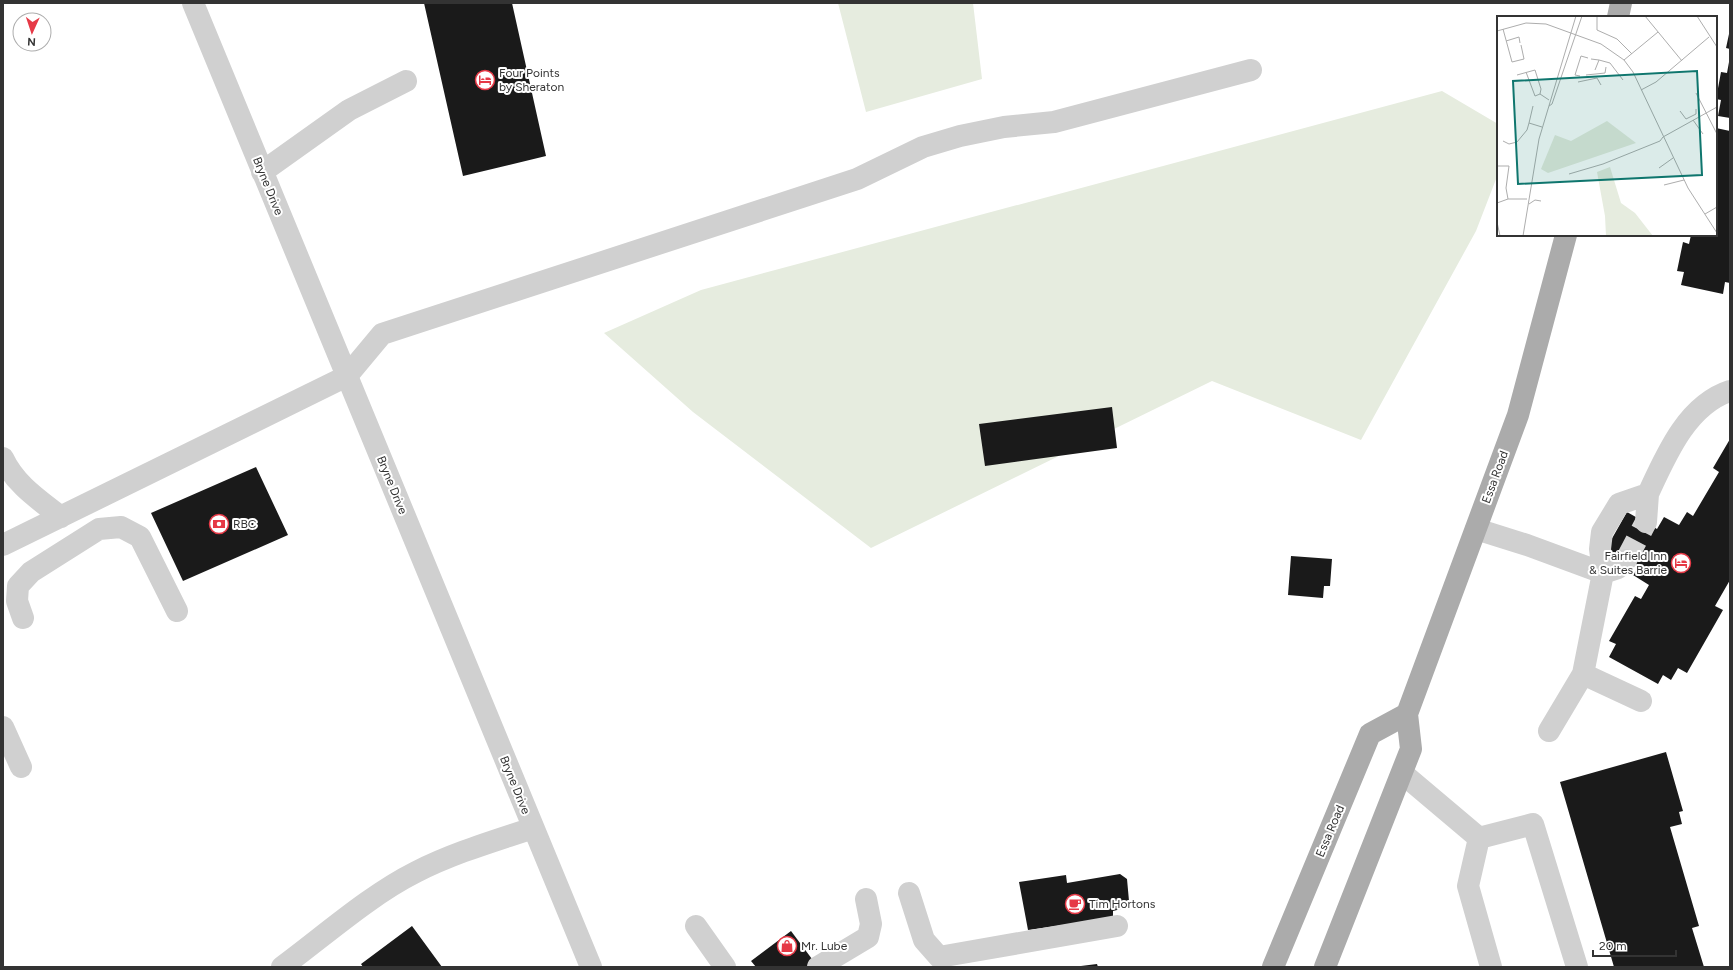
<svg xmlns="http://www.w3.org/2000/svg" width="1733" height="970" viewBox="0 0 1733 970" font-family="Figtree,sans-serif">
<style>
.green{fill:#e6ecdf}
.building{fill:#1a1a1a}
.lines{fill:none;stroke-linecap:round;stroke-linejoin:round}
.minor-tunnel{stroke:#d6d6d6;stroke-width:22;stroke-dasharray:22 11;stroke-linecap:butt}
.minor{stroke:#d0d0d0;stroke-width:22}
.major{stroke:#ababab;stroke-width:22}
.labels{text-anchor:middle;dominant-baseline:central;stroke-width:4;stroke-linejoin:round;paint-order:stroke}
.poi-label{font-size:12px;fill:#333;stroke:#fff;text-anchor:start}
.street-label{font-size:12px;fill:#333;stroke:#fff}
.inset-road{fill:none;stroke:#adadad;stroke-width:1}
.view{fill:#0f766e;fill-opacity:0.15;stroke:#0f766e;stroke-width:2}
.inset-edge{fill:none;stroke:#333;stroke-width:2}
</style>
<rect width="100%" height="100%" fill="#fff"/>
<path class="green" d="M838,3H973L982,79L866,112Z
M1442,91L1498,124V174L1476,231L1361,440L1212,381L871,548L693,412L604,333L701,290Z"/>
<path class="building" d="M424,3H512L546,156L463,176Z
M1729,34H1730V49L1726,48Z
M1729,62H1730V118L1718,116L1721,100L1716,99L1721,72L1727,73Z
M1716,128L1730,131V283L1725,282L1723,294L1681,285L1684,272L1677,271L1683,242L1689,244L1691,235H1716Z
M1112,407L1117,448L985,466L979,424Z
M1730,439V580L1715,606L1723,610L1687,673L1678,668L1671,680L1663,675L1658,684L1609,657L1616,644L1609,641L1635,596L1641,599L1649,585L1633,575L1638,567L1606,549L1627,512L1657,529L1664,517L1679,525L1687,512L1693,516L1719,472L1713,468Z
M256,467L288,535L183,581L151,513Z
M1291,556L1332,559L1330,586H1324L1323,598L1288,595Z
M1666,752L1683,811L1679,812L1682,824L1670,827L1699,926L1692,928L1704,967H1614L1560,782Z
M1120,874L1127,879L1129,901L1125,908L1113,911V918L1028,930L1019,882L1066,875L1067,883Z
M412,926L442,967H363L361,964Z
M791,931L818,967H756L751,961Z
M1097,964L1098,967H1081V966Z"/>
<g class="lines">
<path class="minor-tunnel" d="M1626,560L1646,522"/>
<path class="minor" d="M193,3L591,967
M262,172L349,110L406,81
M3,458C15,484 38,499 61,517
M1646,522L1648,494
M1476,529L1527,545L1603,573L1583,674L1549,731
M3,545L347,376L382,334L857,179L923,147L960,136L1004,127L1054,122L1251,70
M1626,560L1618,568L1603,573L1600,549L1602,532L1619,504L1648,494C1666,455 1687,405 1730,391
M23,618L17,601L18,586L31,572L99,529L121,527L140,537L177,611
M1583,674L1641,701
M3,727L21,767
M1402,773L1479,838L1468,886L1491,967
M1479,838L1533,824L1577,967
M909,893L924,940L939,957L1117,926
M696,926L725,967
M282,967C324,936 370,895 416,872C453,853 494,841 533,828
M818,967L868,937L871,924L866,899"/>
<path class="major" d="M1618,17L1621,3
M1273,967L1370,734L1407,714
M1325,967L1411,749L1407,714L1518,415L1566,235"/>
</g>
<defs>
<g id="hotel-ring" transform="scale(1)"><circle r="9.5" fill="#fff" stroke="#e63946" stroke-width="1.5"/><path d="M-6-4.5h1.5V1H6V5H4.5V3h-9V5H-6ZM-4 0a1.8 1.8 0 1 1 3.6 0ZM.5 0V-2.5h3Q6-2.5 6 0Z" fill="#e63946"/></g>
<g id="bank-ring" transform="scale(1)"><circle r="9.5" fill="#fff" stroke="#e63946" stroke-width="1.5"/><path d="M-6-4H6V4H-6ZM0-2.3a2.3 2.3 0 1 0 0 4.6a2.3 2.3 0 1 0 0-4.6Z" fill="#e63946"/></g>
<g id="cafe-ring" transform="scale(1)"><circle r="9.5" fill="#fff" stroke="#e63946" stroke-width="1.5"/><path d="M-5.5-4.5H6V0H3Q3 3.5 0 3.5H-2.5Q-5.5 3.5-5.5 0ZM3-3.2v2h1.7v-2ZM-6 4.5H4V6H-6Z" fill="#e63946"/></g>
<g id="shop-ring" transform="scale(1)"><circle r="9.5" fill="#fff" stroke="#e63946" stroke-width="1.5"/><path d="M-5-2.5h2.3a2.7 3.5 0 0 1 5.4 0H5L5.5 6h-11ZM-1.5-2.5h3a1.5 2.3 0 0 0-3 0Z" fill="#e63946"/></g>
</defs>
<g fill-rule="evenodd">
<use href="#hotel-ring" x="485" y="80"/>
<use href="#bank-ring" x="219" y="524"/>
<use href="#hotel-ring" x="1681" y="563"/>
<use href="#cafe-ring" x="1075" y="904"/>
<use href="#shop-ring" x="787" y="946"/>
</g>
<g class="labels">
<g class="poi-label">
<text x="499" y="73">Four Points<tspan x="499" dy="14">by Sheraton</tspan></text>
<text x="233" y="524">RBC</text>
<text x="1667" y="556" text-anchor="end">Fairfield Inn<tspan x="1667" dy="14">&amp; Suites Barrie</tspan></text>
<text x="1089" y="904">Tim Hortons</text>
<text x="801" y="946">Mr. Lube</text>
</g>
<g class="street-label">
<text transform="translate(268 186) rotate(68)">Bryne Drive</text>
<text transform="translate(1495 477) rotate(-70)">Essa Road</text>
<text transform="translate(392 485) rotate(68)">Bryne Drive</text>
<text transform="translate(515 785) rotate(68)">Bryne Drive</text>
<text transform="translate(1330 831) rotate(-67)">Essa Road</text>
</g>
</g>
<g transform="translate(1497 16)">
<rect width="220" height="220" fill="#fff"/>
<path d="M110,105L139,127L51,157L44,153L58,119L74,125ZM113,151L124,187L138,197L156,220H109L108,200L100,156Z" fill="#e6ecdf"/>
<path class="inset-road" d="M100,0V14L120,23L135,38M148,0L185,45M200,0L220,31M6,13L15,46L27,43L24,29M0,15L29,7L49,8L104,28L127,44L136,56L191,172L220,217M9,25L22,21L23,27M94,43L102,44L98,54M102,44L113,47L126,64M127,44L161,16M29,56L38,80L43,78M20,59L38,54L44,73L43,78L52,84M89,59L108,57L109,51M83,60L78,59L84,40L91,42M81,66L100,62L104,69M144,74L159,66L212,21M199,77L220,118M36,90L32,107L45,111M52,90L55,88L85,0M183,95L189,103L199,98V93M196,104L206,118M6,125L12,128L20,126L30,114L32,107M0,150H12L9,172L11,183M162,152L176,142M72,158L106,148L163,125L166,121L220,91M167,169L187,164M0,187L11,183H30M32,188L38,184L44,185M208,198L220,191M0,206L3,220M26,220L42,123L79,0"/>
<path class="view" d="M200,55L205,159L21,168L16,65Z"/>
<rect width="220" height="220" class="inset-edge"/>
</g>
<rect width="1733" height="970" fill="none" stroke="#333333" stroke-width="8"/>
<g transform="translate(32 32) rotate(183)"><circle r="19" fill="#ffffff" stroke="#adadad"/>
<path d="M0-3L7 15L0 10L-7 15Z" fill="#e63946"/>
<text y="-6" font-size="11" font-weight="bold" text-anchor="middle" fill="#333333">N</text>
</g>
<path d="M1593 950v6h83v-6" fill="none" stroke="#333333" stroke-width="2"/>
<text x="1599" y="950" font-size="12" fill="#333333" stroke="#ffffff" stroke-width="3" paint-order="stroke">20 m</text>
</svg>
